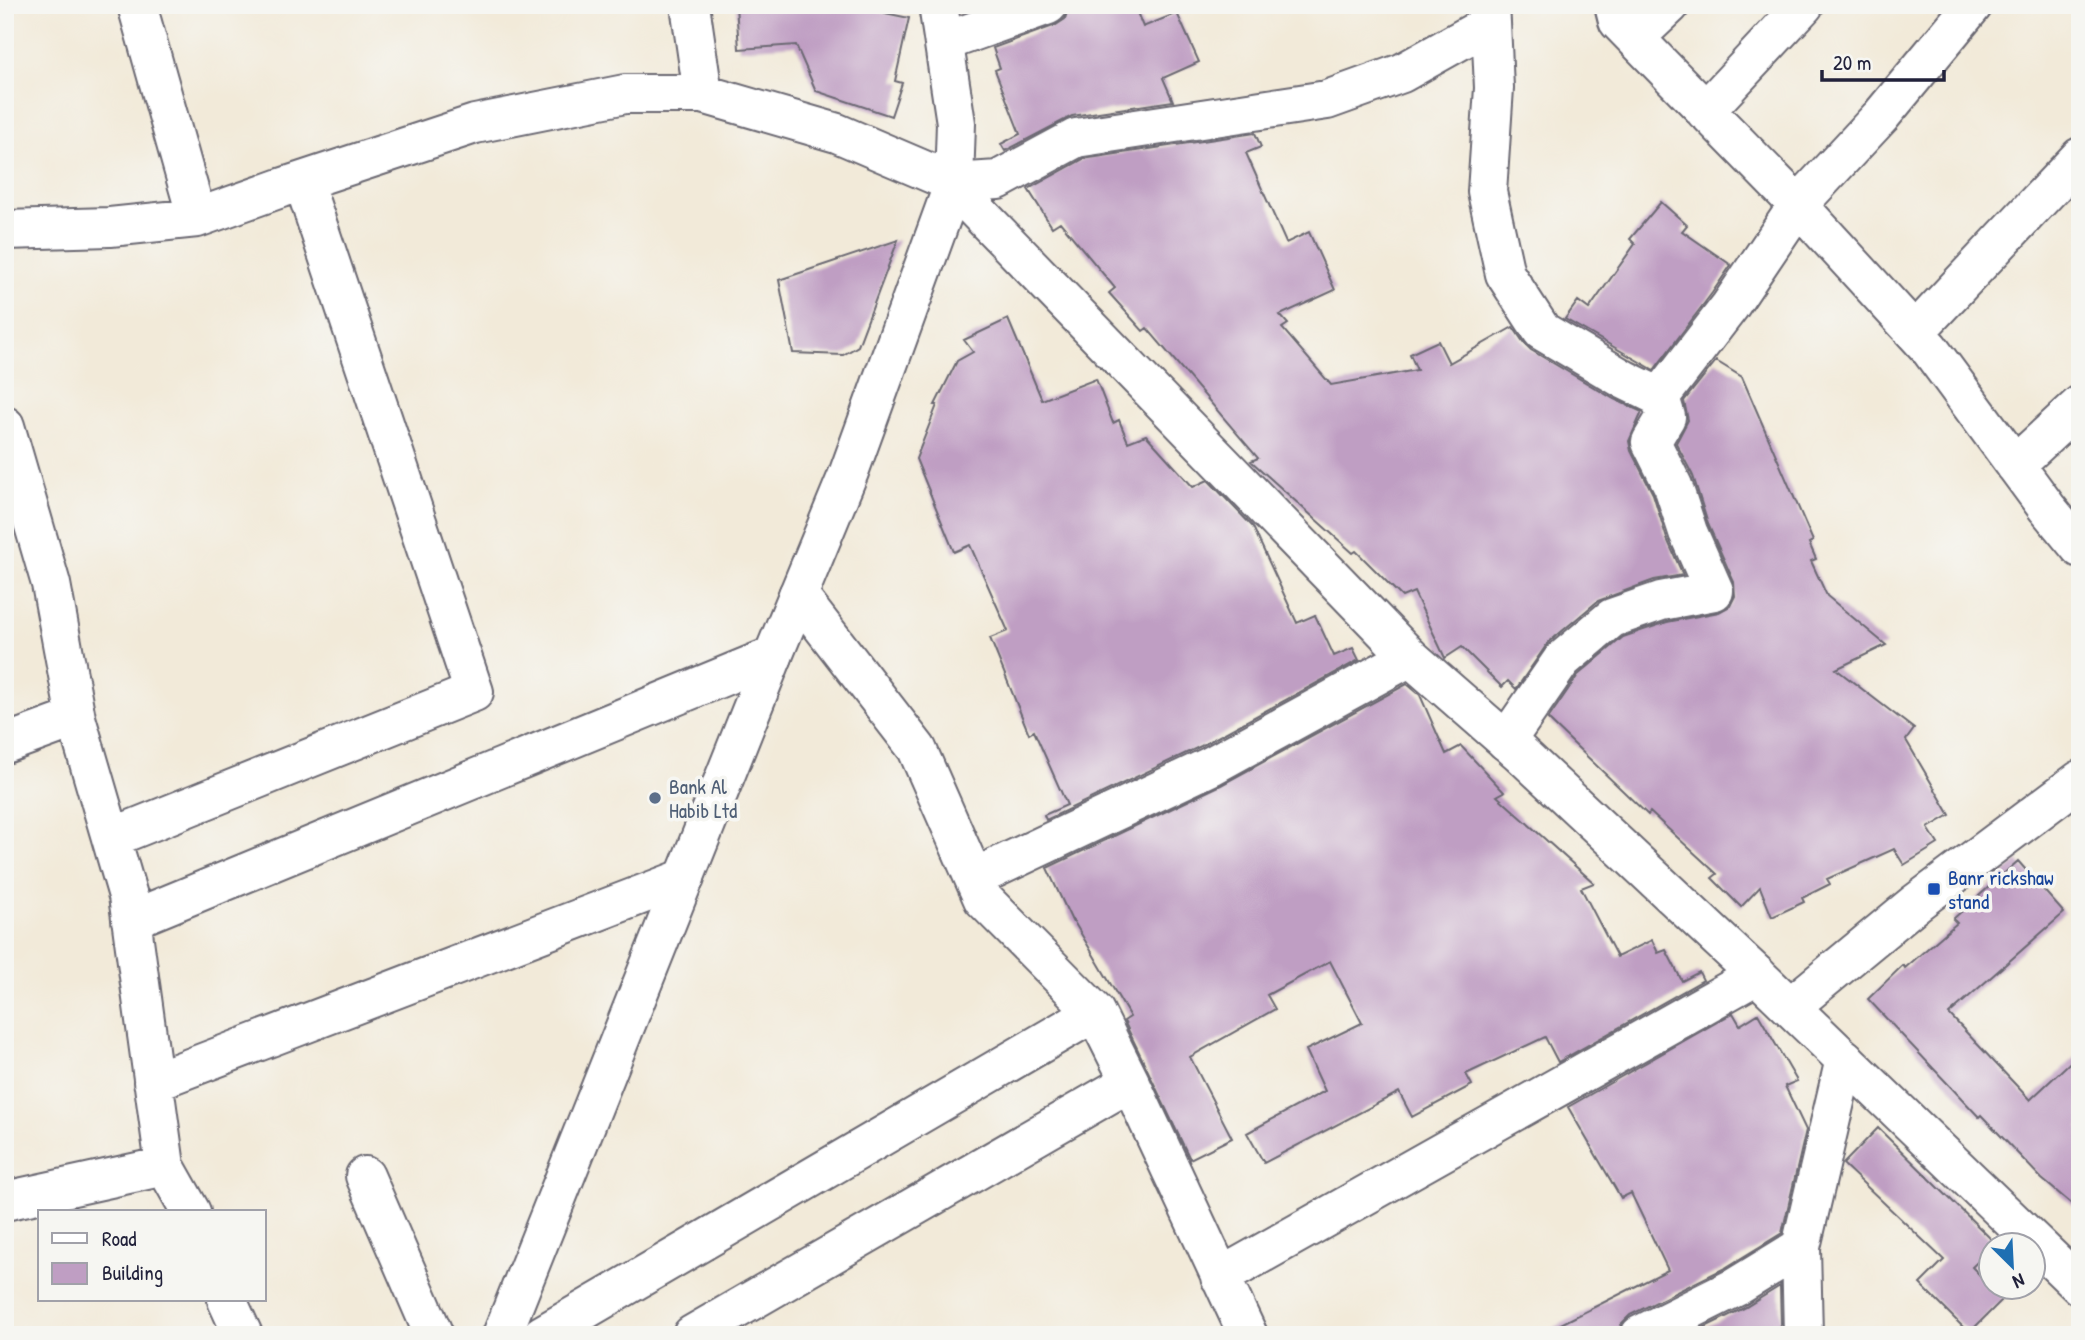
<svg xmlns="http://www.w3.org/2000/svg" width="2085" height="1340" viewBox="0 0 2085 1340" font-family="'Patrick Hand',sans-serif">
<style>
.building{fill:#bf9ec3}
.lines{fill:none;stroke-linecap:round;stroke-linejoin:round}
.minor-casing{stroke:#6b6872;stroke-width:42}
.major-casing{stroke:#6b6872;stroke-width:42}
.minor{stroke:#fff;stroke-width:38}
.major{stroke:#fff;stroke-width:38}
.service-dot{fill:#5c6f8a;stroke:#f6f6f2;stroke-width:2.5}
.transit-dot{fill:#1a4fb4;stroke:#f6f6f2;stroke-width:2.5}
.labels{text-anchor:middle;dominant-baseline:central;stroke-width:7;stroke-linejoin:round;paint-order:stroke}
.service-label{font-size:21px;fill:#4e5e75;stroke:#f6f6f2;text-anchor:start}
.transit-label{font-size:21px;fill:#164399;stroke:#f6f6f2;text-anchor:start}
</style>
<rect width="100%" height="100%" fill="#f6f6f2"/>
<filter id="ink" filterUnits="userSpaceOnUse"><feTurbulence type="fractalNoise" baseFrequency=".0143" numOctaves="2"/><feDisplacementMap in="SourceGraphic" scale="14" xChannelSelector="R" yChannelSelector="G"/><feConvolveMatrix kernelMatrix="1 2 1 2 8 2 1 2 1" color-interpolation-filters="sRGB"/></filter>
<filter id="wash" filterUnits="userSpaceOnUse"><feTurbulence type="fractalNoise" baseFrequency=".00686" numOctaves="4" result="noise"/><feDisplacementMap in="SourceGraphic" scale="28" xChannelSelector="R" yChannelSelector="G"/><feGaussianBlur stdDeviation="1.57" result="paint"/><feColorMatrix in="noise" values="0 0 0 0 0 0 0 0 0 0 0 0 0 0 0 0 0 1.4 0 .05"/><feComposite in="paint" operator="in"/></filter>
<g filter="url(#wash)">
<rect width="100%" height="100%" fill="#f2ead9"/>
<g id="blocks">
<path class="building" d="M736,5H847L909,18L895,81L902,83L891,116L816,91L796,45L739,49Z
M1069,5H1134L1143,27L1177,13L1199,62L1163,78L1173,101L1072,116L1005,151L1001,144L1020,134L995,70L1000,68L993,48L1056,25L1065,19Z
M1255,133L1261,147L1246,153L1286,243L1309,232L1335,290L1280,315L1288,324L1282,328L1331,385L1417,370L1410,354L1438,341L1449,363L1513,327L1524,343L1531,350L1614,399L1642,412L1629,441L1631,451L1653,494L1667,539L1683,575L1654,580L1598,601L1548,643L1516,689L1508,681L1502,687L1462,647L1445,658L1414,592L1402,597L1356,551L1353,553L1251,461L1258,458L1147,328L1143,331L1109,293L1115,288L1060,222L1052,227L1028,189L1083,159Z
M1661,202L1687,225L1682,231L1731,265L1712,293L1654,370L1565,319L1578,301L1589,309L1635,244L1630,239Z
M898,240L858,346L843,355L793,353L779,280Z
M1008,319L1042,400L1096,379L1113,423L1119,420L1128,442L1146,435L1193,487L1208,480L1253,527L1297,623L1315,615L1334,656L1353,648L1359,660L1201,746L1046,820L1044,815L1067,805L1034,731L1029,734L990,638L1008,631L970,545L954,552L916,459L937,405H935L957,361L973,352L964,340Z
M1716,361L1742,377L1813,541L1809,543L1816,559L1811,561L1827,596L1886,645L1836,669L1914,729L1906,740L1950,815L1928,828L1938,844L1904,865L1894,849L1827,879L1830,884L1802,898L1804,902L1772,917L1760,887L1741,907L1712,878L1717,874L1650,812L1648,815L1548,719L1578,675L1623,637L1667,622L1719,612L1730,606L1735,596L1734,582L1708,524L1693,476L1676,443L1688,420L1684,401Z
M1407,684L1420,695L1446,754L1461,746L1504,792L1497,796L1594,883L1581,888L1617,957L1652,940L1658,953L1666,950L1682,981L1699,972L1703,980L1558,1062L1545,1037L1466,1074L1472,1085L1412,1117L1399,1092L1264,1163L1247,1133L1325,1091L1306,1050L1362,1023L1330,961L1267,995L1275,1009L1190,1057L1232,1138L1190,1159L1124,1021L1130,1017L1073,920L1072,921L1047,868L1221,785Z
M2018,861L2064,913L1949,1014L2030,1100L2080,1053V1211L2042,1179L1981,1115L1979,1117L1868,999L1903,965L1905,968L1957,923L1953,919Z
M1733,1013L1740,1025L1758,1014L1797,1081L1785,1086L1806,1130L1782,1233L1725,1268L1630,1315L1621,1324L1618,1335H1539L1668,1270L1631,1193L1621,1198L1568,1107Z
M1878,1128L1996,1244L1991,1245V1249L1972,1267L2003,1299L1969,1333L1920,1284L1944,1260L1843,1164Z
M1780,1286L1781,1324L1778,1335H1689L1746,1307Z"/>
</g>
</g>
<g filter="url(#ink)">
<use href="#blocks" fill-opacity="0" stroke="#6b6872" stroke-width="2"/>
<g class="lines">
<g class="minor-casing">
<path id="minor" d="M137,5L197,218
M690,5L703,94
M1614,5L1618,21L1798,205L1929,348L2047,508L2080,548
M1491,23L1494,88L1487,192L1505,274L1542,331L1625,380L1660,397L1666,417L1651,442L1673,486L1688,532L1714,591L1661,601L1612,618L1562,660L1506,741
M1635,38L1670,5
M944,42L1048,5
M1705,111L1804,5
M5,230L110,227L197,218L281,188L475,124L625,94H703L837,133L954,183L998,180L1076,138L1327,100L1402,73L1491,23L1490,5
M1915,332L2080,157
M1660,397L1730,306L1798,205L1881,116L1973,5
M5,426L51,584L76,718L128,896L165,1166L191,1212
M2015,465L2080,405
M798,595L917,749L983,899L1095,1012L1130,1082L1248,1335
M5,744L76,718
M111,838L474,692L303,181
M974,878L1211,766L1410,657
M131,920L773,656
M153,1082L685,878
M365,1176L434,1335
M5,1201L165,1166
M1220,1277L1757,975
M227,1300L243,1335
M542,1335L1095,1012
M692,1335L1130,1082
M1640,1335L1736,1287L1801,1247
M1803,1335L1801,1247L1845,1059"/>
</g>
<g class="major-casing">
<path id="major" d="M954,183L973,207L1410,657L1520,753L1757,975L2080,1286
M1790,1007L1916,903L2080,780
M502,1335L773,656L849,472L954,183L956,123L938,5"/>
</g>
<use href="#minor" class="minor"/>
<use href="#major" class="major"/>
</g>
</g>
<circle class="service-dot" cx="655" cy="798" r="7"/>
<rect class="transit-dot" x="1927" y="882" width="14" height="14" rx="3.5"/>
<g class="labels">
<g class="service-label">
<text x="669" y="786">Bank Al<tspan x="669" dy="24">Habib Ltd</tspan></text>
</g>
<g class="transit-label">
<text x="1948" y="877">Banr rickshaw<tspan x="1948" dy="24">stand</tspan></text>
</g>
</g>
<rect width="2085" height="1340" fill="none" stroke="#f6f6f2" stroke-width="28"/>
<rect x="38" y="1210" width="228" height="91" fill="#f6f6f2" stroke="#a1a1a9" stroke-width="2"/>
<rect x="52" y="1233" width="35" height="10" fill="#ffffff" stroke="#a1a1a9" stroke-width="2"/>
<text x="102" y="1246" font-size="21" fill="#22223b">Road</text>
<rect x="52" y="1263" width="35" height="21" fill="#bf9ec3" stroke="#a1a1a9" stroke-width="2"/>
<text x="102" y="1280" font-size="21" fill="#22223b">Building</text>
<g transform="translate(2012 1266) rotate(156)"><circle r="33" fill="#f6f6f2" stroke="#a1a1a9" stroke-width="2"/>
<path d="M0-5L12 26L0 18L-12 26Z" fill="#1f6fb2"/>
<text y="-10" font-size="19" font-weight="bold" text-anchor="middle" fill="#22223b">N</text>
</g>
<path d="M1822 70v10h122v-10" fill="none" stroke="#22223b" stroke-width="3.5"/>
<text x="1833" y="70" font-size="21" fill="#22223b" stroke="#f6f6f2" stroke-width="5" paint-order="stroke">20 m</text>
</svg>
